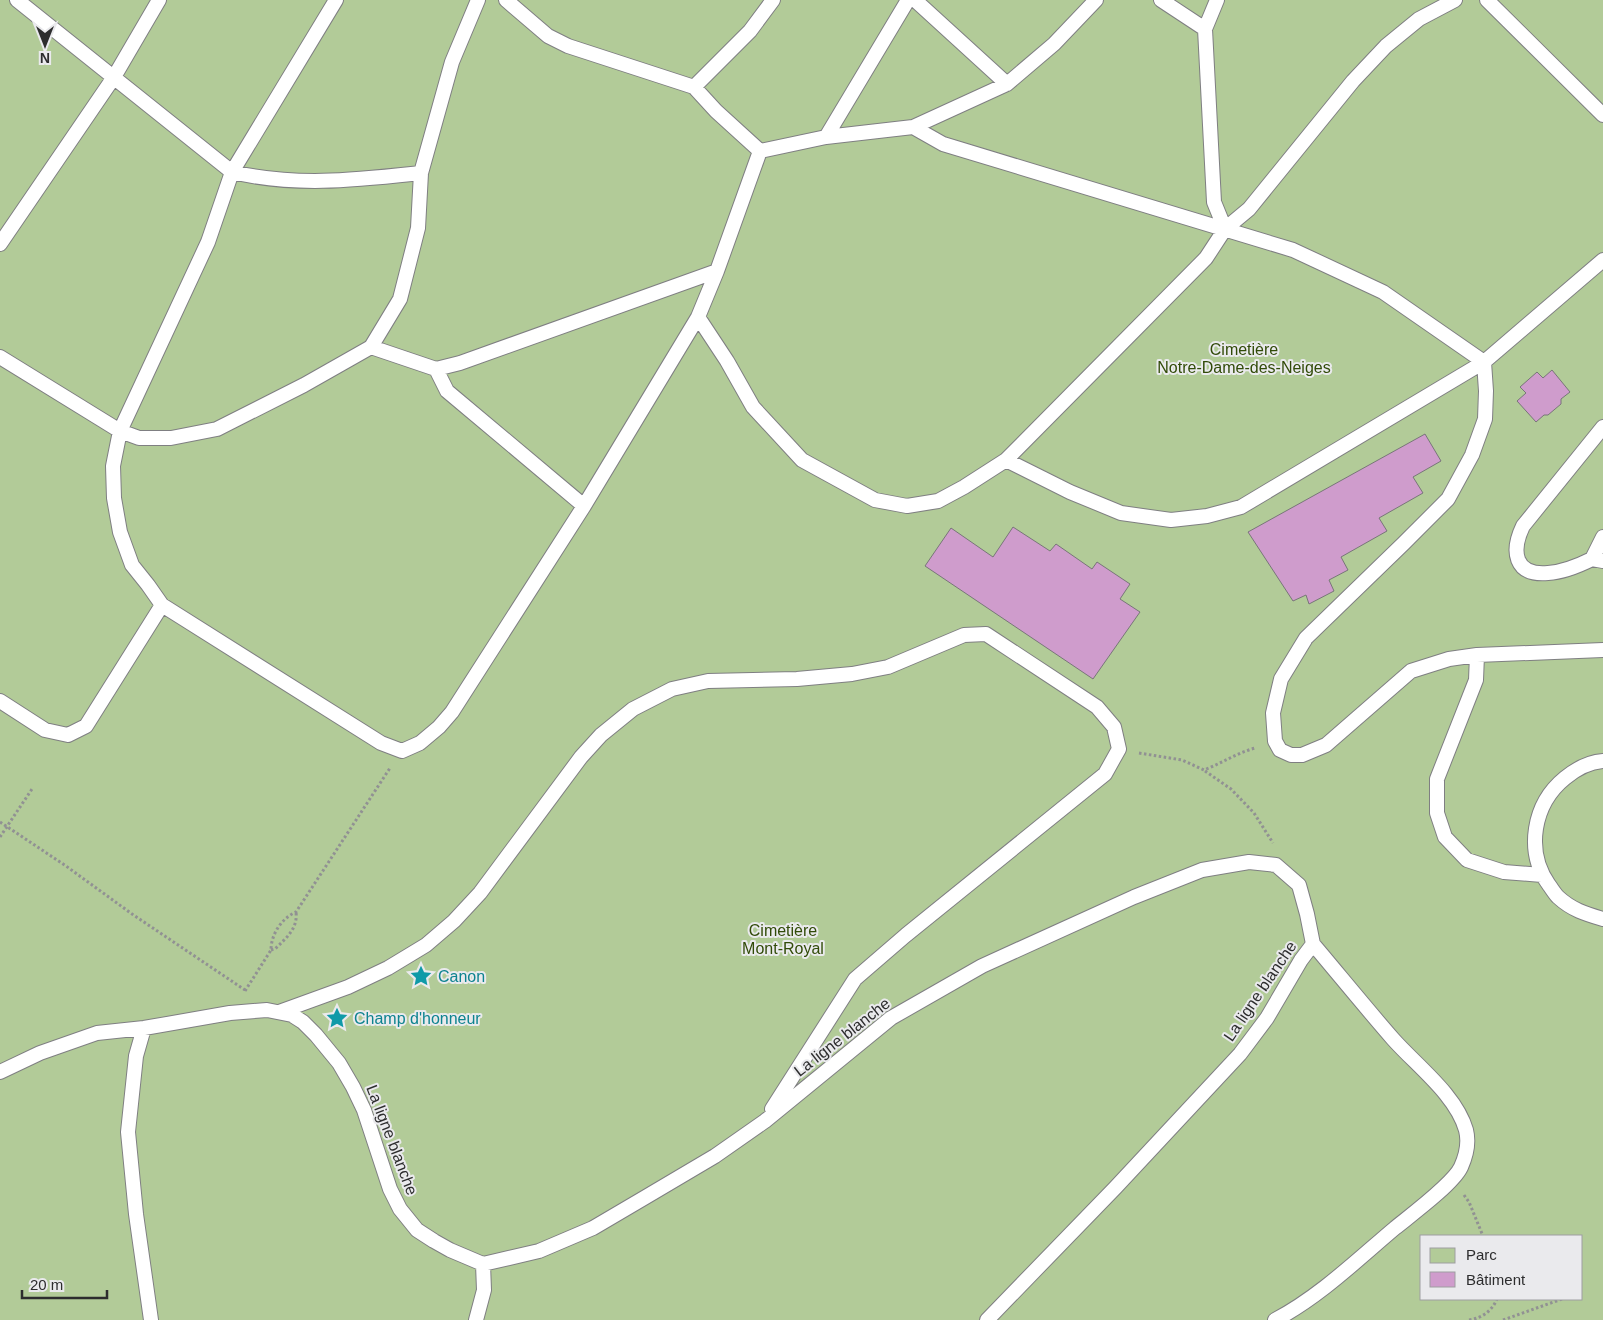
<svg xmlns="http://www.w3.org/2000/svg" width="1603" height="1320" viewBox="0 0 1603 1320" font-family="Arial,sans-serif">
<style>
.green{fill:#b2cb98;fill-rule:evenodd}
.building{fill:#cf9ccc;stroke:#787678}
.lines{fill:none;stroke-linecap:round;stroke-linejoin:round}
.lane-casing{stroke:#7f7f82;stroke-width:16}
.path{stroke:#919193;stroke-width:3;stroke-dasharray:2.5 2.5;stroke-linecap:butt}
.lane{stroke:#fff;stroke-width:14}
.labels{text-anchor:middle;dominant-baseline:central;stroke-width:4;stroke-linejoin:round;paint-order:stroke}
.park-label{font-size:16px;fill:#314b08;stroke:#eaeaed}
.culture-label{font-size:16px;fill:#0d838f;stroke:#eaeaed;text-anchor:start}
.street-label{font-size:16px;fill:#2d2d2e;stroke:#eaeaed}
</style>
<rect width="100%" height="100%" fill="#eaeaed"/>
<path class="green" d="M0,0H1603V1320H0ZM1422,1236H1582V1299H1422Z"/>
<path class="building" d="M1552,370L1570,392L1561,399V404L1548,415H1544L1536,422L1517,401L1526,393L1520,387L1537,372L1543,378Z
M1425,434L1441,461L1413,477L1423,493L1379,518L1387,531L1341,557L1348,570L1329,580L1334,591L1309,604L1306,595L1293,601L1248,532Z
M1013,527L1050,551L1056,544L1092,569L1097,562L1130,584L1120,599L1140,612L1093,679L925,566L951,528L993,557Z"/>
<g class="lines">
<g class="lane-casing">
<path id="lane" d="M17,0L232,172C297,187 355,180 421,173
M336,0L232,172L208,242L120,431L139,438H171L217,429L304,385L371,347L400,299L418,228L421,173L452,62L478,0
M506,0L548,36L568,46L694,87L750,31L773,0
M915,0L1007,84
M1161,0L1205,29
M1217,0L1205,29L1214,202L1225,229L1249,209L1353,81L1386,46L1419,19L1455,0
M1487,0L1603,115
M913,127L1007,84L1054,44L1096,0
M826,137L908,0
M760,151L826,137L913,127L943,144L1293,250L1383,292L1484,362L1603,260
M1225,229L1206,258L1006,460L1070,492L1121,513L1171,520L1207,516L1241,507L1484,362L1486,391L1485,419L1472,455L1448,499L1403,544L1306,638L1281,679L1273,713L1275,741L1280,750L1291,755H1302L1326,745L1411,671L1449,659L1477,655L1603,650
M0,244L114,77L159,0
M717,271L698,317L727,361L753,407L802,460L875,500L907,506L938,501L964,487L1006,460
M371,347L436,369L447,391L584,506
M0,357L120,431L113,466L114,498L120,532L132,565L148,585L162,605L86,726L68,735L45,730L0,701
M436,369L460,363L717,271L760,151L716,111L694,87
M1603,537L1592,559L1603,561
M1592,559C1578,566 1564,572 1548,573C1514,576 1511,551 1523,526L1603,427
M162,605L381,743L402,751L420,743L439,727L452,712L584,506L698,317
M1477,655L1476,680L1437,779V813L1445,837L1467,860L1504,872L1542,875
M1603,761C1589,762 1576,769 1565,778C1533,804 1525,851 1549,885C1552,889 1555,894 1558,897C1572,910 1586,914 1603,919
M279,1012L348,987L388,968L426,945L454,921L480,893L581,757L601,735L633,709L672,689L708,681L797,679L852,674L888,667L964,635L986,634L1097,707L1114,727L1119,749L1105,774L906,935L855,979L772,1109
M144,1028L136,1056L128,1132L136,1214L151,1320
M0,1072L40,1053L97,1033L144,1028L230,1013L267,1010L292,1015L303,1022L316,1035L339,1063L353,1087L364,1110L390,1189L400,1209L417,1230L434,1241L450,1250L483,1264L539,1251L593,1228L644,1198L715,1156L765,1121L891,1018L982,966L1134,897L1202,870L1249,862L1276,865L1299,885L1307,914L1313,944L1301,960L1267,1018L1240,1054L1115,1188L987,1320
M476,1320L484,1290L483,1264
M1275,1320C1319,1297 1357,1260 1395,1228C1411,1215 1453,1184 1461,1167C1466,1156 1469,1142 1466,1130C1456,1095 1417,1066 1393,1039C1366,1008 1340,976 1313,944"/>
</g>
<path class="path" d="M1139,753L1182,760L1204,770C1222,763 1237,753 1255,748
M1205,771L1231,789L1254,813L1273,843
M0,822L66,866L132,914L245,990
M0,837L32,789
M271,950L275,949C286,938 298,929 296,912
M245,991L271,950C271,934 282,918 296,912L390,768
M1464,1195L1469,1202L1483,1236
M1469,1320C1482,1318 1492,1311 1497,1299
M1503,1320L1562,1299"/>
<use href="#lane" class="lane"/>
</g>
<defs>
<g id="sight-bare" transform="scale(1.725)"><path d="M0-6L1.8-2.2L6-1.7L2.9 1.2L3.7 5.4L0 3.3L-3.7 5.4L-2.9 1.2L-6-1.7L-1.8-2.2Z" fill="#0f9aa8" stroke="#eaeaed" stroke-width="2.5" paint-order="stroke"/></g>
</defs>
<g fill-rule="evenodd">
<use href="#sight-bare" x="421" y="976"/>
<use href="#sight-bare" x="337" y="1018"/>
</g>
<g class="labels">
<g class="park-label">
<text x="1244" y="349">Cimetière<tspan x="1244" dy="18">Notre-Dame-des-Neiges</tspan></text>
<text x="783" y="930">Cimetière<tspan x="783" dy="18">Mont-Royal</tspan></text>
</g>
<g class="culture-label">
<text x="438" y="976">Canon</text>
<text x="354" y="1018">Champ d'honneur</text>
</g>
<g class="street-label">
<text transform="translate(1260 991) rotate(-56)">La ligne blanche</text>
<text transform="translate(842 1037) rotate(-38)">La ligne blanche</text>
<text transform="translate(392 1140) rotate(69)">La ligne blanche</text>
</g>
</g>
<rect x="1420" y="1235" width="162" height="65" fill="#eaeaed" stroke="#9e9ea1"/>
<rect x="1430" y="1248" width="25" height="15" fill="#b2cb98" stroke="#9e9ea1"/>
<text x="1466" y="1260" font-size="15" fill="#2d2d2e">Parc</text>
<rect x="1430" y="1272" width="25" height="15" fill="#cf9ccc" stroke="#9e9ea1"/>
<text x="1466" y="1285" font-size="15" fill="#2d2d2e">Bâtiment</text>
<g transform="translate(45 45) rotate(180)" stroke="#eaeaed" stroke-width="4" paint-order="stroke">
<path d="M0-4L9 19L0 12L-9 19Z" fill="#2d2d2e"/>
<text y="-8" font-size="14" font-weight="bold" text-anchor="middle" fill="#2d2d2e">N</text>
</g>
<path d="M22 1290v8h85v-8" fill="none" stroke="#2d2d2e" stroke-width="2.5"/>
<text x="30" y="1290" font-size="15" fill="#2d2d2e" stroke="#eaeaed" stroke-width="4" paint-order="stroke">20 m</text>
</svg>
